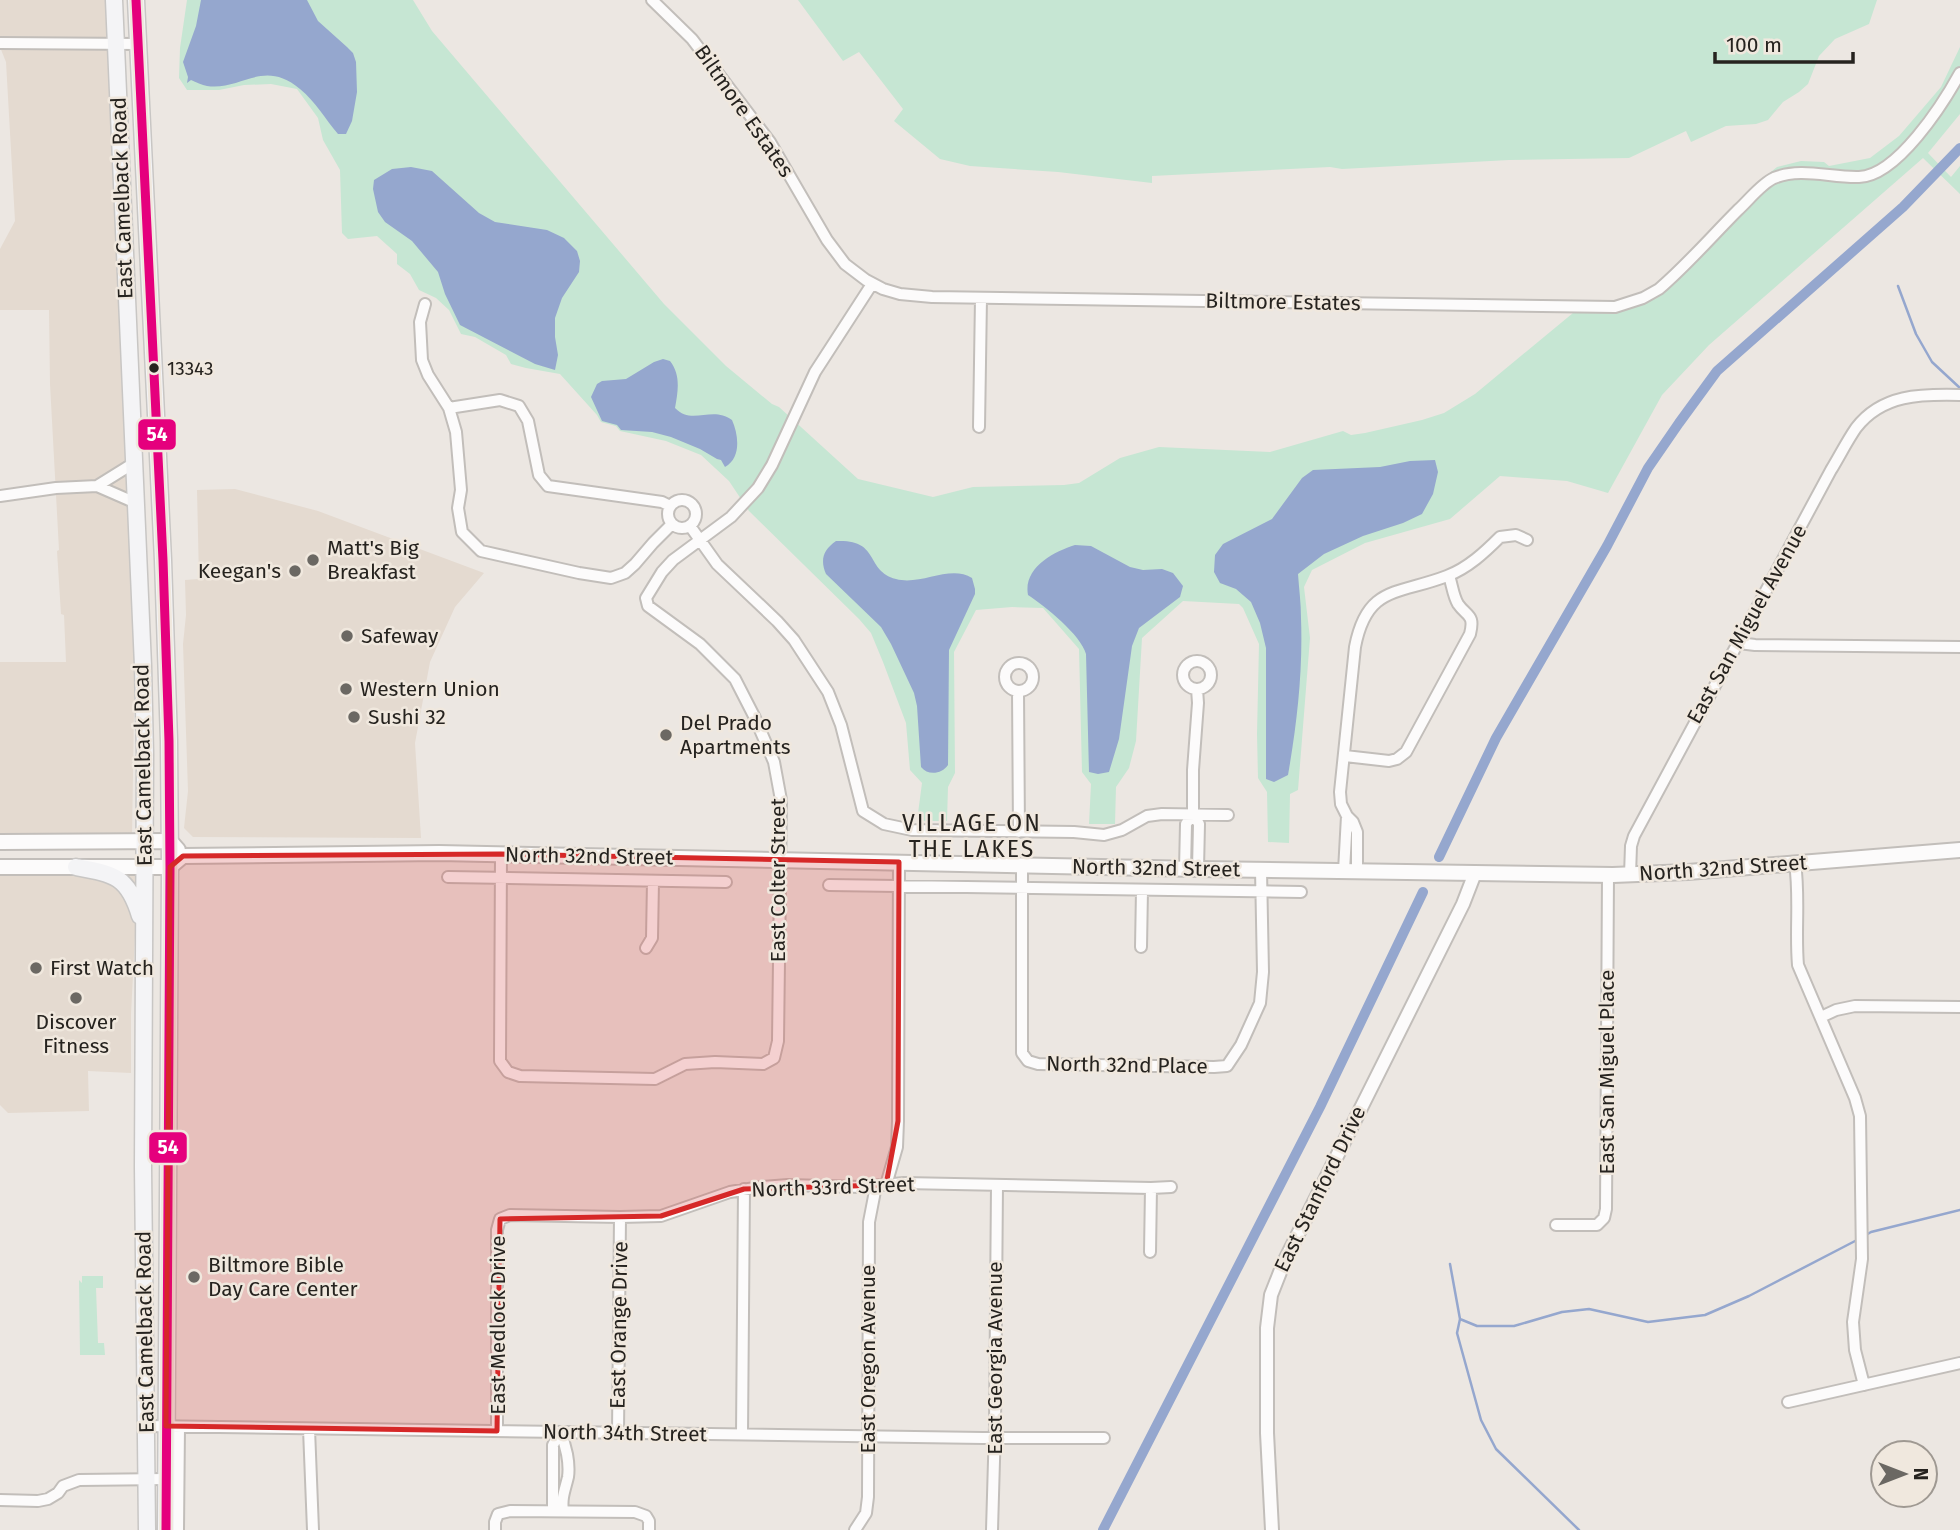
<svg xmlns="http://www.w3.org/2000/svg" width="1960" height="1530" viewBox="0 0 1960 1530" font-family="'Fira Sans',sans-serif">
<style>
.built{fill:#e4dad0}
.green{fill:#c6e6d3}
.water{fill:#95a7ce}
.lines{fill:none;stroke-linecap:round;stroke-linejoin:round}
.stream{stroke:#95a7ce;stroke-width:2.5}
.canal{stroke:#95a7ce;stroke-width:10}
.minor-casing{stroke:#c2beba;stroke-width:14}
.tertiary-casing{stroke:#c2beba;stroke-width:16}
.secondary-casing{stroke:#c2beba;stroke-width:18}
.primary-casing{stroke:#c8c6c4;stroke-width:19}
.minor{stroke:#fcfbfb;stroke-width:10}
.tertiary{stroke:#fcfbfb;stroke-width:12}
.secondary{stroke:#fcfbfb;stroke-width:14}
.primary{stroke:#f4f4f6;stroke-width:16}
.bus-1-casing{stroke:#f0e8de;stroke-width:14}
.bus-1{stroke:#e5007d;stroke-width:9}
.marked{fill:#d62828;fill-opacity:0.2;stroke:#d62828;stroke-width:5;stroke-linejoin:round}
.bus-dot{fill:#26231f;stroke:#f0e8de;stroke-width:2.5}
.poi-dot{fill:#6b6863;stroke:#f0e8de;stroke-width:2.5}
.labels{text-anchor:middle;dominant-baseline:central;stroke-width:5;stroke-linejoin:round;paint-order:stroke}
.bus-label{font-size:19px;fill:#26231f;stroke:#f0e8de;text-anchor:start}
.street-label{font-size:21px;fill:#26231f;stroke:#f0e8de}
.poi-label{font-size:21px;fill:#26231f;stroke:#f0e8de;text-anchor:start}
.neighbourhood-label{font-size:23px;letter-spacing:2px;fill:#26231f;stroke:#f0e8de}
.line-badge{stroke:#f0e8de;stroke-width:2.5}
.badge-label{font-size:19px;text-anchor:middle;font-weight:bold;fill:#fff}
</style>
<rect width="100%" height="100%" fill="#ece7e2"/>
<path class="built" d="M0,0H107L135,647L132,838L0,839V662H66L64,615L61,614L57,551L59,550L50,384L49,310H0V249L15,221L6,62L0,47Z
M235,489L318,511L484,573L455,607L430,662L415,743L421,838L193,837L184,828L188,791L183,644L186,615L185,580L199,579L197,490Z
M0,873L138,876L131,1014V1073L88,1071L89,1111L8,1113L0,1105Z"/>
<path class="green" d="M187,0H413L432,31L664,304L726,366L772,404L779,407L858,479L933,497L973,487L1064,485L1079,483L1120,458L1159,447L1270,452L1343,431L1351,435L1365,433L1422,420L1444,413L1475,394L1573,313L1620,311L1657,298L1720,235L1756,184L1777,167L1801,161L1824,162L1829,166L1870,158L1899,136L1941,87L1960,47V114L1928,153L1951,177L1960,166V194L1923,158L1709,345L1662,395L1608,493L1567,481L1500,476L1450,519L1365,543L1312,570L1304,587L1310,638L1298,790L1290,794L1289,843L1268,842L1267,792L1258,778L1257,734L1259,644L1243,608L1239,604L1183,601L1142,638L1136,741L1129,768L1116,787L1115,824H1089L1091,784L1082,772L1079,649L1043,608L1012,607L976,610L954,652L955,773L948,787L947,821H917L922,783L910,770L906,723L883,662L871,633L859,619L749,511L729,481L701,455L666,441L620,431L616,426L601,422L597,415L560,374L526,368L511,364L506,355L475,337L461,334L449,310L436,298L419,290L410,274L397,264V254L377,236L348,239L342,233L340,170L323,140L318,118L297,89L271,84L244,85L219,90H187L179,78L180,48Z
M798,0H1877L1869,24L1835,39L1819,56L1808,84L1799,92L1783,102L1768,120L1756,124L1726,126L1691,142L1686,131L1629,158L1509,160L1342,169L1330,167L1152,176V183L1058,172L970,166L940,159L894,121L903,109L859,52L843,61Z
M82,1276H103V1288H96L98,1343H104L105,1355H80L79,1280L82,1283Z"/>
<path class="water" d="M201,0H307L318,21L347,47L353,53L356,62L357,92L352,121L346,134H338C325,119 316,102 300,89C263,58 241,91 207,86C202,85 196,82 191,80L187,83L188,77L183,62L196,26Z
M411,167L432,171L479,213L495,222L547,230L564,238L577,251L580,261L579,272L562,298L555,318V337L558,355L555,370L535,364L460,325L445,294L438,272L412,241L385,222L378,212L373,189L374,180L392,169Z
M663,359L670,361C681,375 678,391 675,408C692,426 712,405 732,420C739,436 741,458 725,467L721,460L717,459L700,449L671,437L652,432L621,430L617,425L602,421L591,397L597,384L602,381L626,379L654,362Z
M1435,460L1438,472L1433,494L1422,514L1403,523L1363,536L1324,554L1298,574C1299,589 1301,603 1301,618C1303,671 1297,723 1288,775L1274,782L1266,779V648L1260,623L1251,602L1236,589L1220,583L1214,572L1215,555L1223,544L1272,519L1302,478L1313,470L1380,467L1410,461Z
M836,541C881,539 864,570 896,579C921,586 950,564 972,578L975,589V594L949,650L948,765C942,774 928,776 921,767L917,706L914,693L891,644L881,627L826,574C820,560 823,550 836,541Z
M1075,545L1091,546L1130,567L1143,570L1162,569L1173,573L1183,586L1180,597L1139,628L1132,646L1119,739L1109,772L1098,774L1089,772L1086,654C1081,635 1045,606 1028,595C1023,568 1053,552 1075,545Z"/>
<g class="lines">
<path class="stream" d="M1898,286L1916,334L1932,362L1960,388
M1866,1235L1871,1232L1960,1210
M1450,1264L1460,1319L1457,1333L1481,1420L1496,1449L1579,1530
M1460,1319L1477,1326H1514L1562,1312L1589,1309L1648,1322L1705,1315L1749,1296L1857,1240"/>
<path class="canal" d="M1439,857L1496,738L1607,546L1648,468L1679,423L1717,371L1903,207L1960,148
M1103,1530L1320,1107L1423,892"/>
<g class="minor-casing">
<path id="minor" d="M652,0L692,39L770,142L827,240L845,264L866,280L883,289L900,294L932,297L1615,307L1643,298L1659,289C1687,265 1712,236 1738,210C1749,200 1761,184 1774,178C1801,167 1831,178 1859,177C1897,176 1943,104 1960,73
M0,43L138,44
M425,304L420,322L422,360L428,375L449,408L456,432L461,490L458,508L462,532L481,551L579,573L611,578L625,573L635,564L653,543L672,524
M449,408L500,400L519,406L528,421L539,475L548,486L662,502L670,506
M979,427L981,298
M97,486L136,503
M0,496L56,488L97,486L134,463
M668 514a14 14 0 1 1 28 0a14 14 0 1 1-28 0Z
M690,526L717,564L777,621L794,640L828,692L841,725L863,811L884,824L912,830L1074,832L1104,835L1122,830L1147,816L1162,814L1228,815
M1739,643L1755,645L1960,647
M1183 675a14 14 0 1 1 28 0a14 14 0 1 1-28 0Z
M1005 677a14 14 0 1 1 28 0a14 14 0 1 1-28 0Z
M1197,689L1198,703L1193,770V814L1199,824L1198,869
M1018,691L1019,832
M1345,756L1389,761L1397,759L1406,752L1470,634C1475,614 1467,617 1458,604C1453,596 1452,584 1449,576
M501,854L500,1061L508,1072L520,1076L655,1079L685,1064L715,1062L763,1064L774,1058L778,1041L781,800L774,762L755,718L735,679L700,644L648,606L646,598L662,572L673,560L731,517L758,488L772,465L815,372L872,284
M1795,863C1800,897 1795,931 1798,965L1855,1098L1860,1116L1862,1259L1853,1322L1855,1350L1864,1385
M1022,865V1053L1028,1061L1038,1064L1214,1067L1227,1066L1241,1045L1260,1003L1263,972L1261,870
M1185,869L1186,824L1193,814
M1344,871L1347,816
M1357,872V832L1353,822L1347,816L1341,804L1340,792L1355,647C1367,585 1398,595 1447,576C1468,568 1485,552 1500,537L1516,535L1527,540
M1630,875L1631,846L1634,836L1831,470C1839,457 1847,441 1856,428C1882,394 1921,394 1960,395
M448,877L726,882
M829,885L1301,892
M1141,947L1142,890
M646,948L652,938L653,881
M1821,1017L1836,1010L1855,1006L1960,1007
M886,1185L897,1147L898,1121L899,862
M1556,1225H1597L1604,1218L1606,1209L1608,875
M1150,1252L1151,1188
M1788,1402L1960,1363
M146,1426L983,1438H1104
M309,1429L313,1530
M497,1431V1230L500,1219L510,1215L620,1217L661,1216L730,1192L761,1187L788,1185L861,1187L904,1183L1151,1188L1171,1187
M560,1432C566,1445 570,1463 568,1477C565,1490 561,1498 563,1511
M618,1433L620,1217
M742,1434L744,1189
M0,1500L38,1501L48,1499L58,1493L63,1486L79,1480L166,1479
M553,1511V1445L560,1432
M178,1530L179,1427
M495,1530V1522L498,1514L510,1511L635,1512L646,1516L649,1521V1530
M855,1530L866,1513L868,1497L869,1222L876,1186
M992,1530L995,1426L997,1185"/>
</g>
<g class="tertiary-casing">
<path id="tertiary" d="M1272,1530L1267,1433V1328L1271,1295L1284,1262L1463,904L1475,873"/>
</g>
<g class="secondary-casing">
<path id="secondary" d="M0,842L170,841L178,850
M0,867H170L183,856L439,853L1198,869L1613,875L1688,872L1960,850"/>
</g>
<g class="primary-casing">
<path id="primary" d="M114,0L143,666L145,754L143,1167L147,1530
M136,0L163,560L169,741L170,867L166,1530
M76,867C114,874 128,876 140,916"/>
</g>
<use href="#minor" class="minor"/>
<use href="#tertiary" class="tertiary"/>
<use href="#secondary" class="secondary"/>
<use href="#primary" class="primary"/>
<g class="bus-1-casing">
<path id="bus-1" d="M136,0L163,560L169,741L170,867L166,1530"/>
</g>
<use href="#bus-1" class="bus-1"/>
</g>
<path class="marked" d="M501,854L899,862L898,1121L886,1185L744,1189L661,1216L500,1219L497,1431L166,1426L170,867L183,856Z"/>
<circle class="bus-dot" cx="154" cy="368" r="6"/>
<g class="poi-dot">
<circle cx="313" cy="560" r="7"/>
<circle cx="295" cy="571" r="7"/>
<circle cx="347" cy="636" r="7"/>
<circle cx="346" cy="689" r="7"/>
<circle cx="354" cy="717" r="7"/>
<circle cx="666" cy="735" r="7"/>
<circle cx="36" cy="968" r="7"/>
<circle cx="76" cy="998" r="7"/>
<circle cx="194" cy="1277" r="7"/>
</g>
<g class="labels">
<g class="bus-label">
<text x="167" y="368">13343</text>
</g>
<g class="street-label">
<text transform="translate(744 111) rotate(55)">Biltmore Estates</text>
<text transform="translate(122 198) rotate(-92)">East Camelback Road</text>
<text transform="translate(1283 302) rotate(1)">Biltmore Estates</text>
<text transform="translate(1747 624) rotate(-61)">East San Miguel Avenue</text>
<text transform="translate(143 765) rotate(-91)">East Camelback Road</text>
<text transform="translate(589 856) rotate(1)">North 32nd Street</text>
<text transform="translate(1156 868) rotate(1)">North 32nd Street</text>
<text transform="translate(1723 868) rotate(-4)">North 32nd Street</text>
<text transform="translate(778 880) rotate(-90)">East Colter Street</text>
<text transform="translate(1127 1065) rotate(1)">North 32nd Place</text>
<text transform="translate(1607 1072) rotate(-90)">East San Miguel Place</text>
<text transform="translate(833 1187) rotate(-2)">North 33rd Street</text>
<text transform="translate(1320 1189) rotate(-64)">East Stanford Drive</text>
<text transform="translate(498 1325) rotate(-90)">East Medlock Drive</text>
<text transform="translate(619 1325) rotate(-89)">East Orange Drive</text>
<text transform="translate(145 1332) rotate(-91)">East Camelback Road</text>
<text transform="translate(995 1358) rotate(-90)">East Georgia Avenue</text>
<text transform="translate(868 1359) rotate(-90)">East Oregon Avenue</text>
<text transform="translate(625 1433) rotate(1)">North 34th Street</text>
</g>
<g class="poi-label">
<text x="327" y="548">Matt's Big<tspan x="327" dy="24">Breakfast</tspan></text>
<text x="281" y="571" text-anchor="end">Keegan's</text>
<text x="361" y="636">Safeway</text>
<text x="360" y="689">Western Union</text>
<text x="368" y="717">Sushi 32</text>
<text x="680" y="723">Del Prado<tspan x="680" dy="24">Apartments</tspan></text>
<text x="50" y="968">First Watch</text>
<text x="76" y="1022" text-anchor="middle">Discover<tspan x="76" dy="24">Fitness</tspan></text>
<text x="208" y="1265">Biltmore Bible<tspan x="208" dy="24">Day Care Center</tspan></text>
</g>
<g class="neighbourhood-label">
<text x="972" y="823">VILLAGE ON<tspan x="972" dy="26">THE LAKES</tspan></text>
</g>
</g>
<g class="line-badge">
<rect x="137" y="418" width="40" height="33" rx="7" fill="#e5007d"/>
<rect x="148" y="1131" width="40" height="33" rx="7" fill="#e5007d"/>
</g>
<g class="badge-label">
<text x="157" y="441">54</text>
<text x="168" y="1154">54</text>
</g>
<g transform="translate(1904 1474) rotate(90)"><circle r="33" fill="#f0e8de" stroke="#9f9992" stroke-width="2"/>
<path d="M0-5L12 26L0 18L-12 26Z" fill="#6b6863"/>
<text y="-10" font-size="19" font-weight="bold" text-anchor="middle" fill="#26231f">N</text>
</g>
<path d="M1715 52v10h138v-10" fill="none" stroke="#26231f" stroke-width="3.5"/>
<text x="1726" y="52" font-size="21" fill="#26231f" stroke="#f0e8de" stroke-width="5" paint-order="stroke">100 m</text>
</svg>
